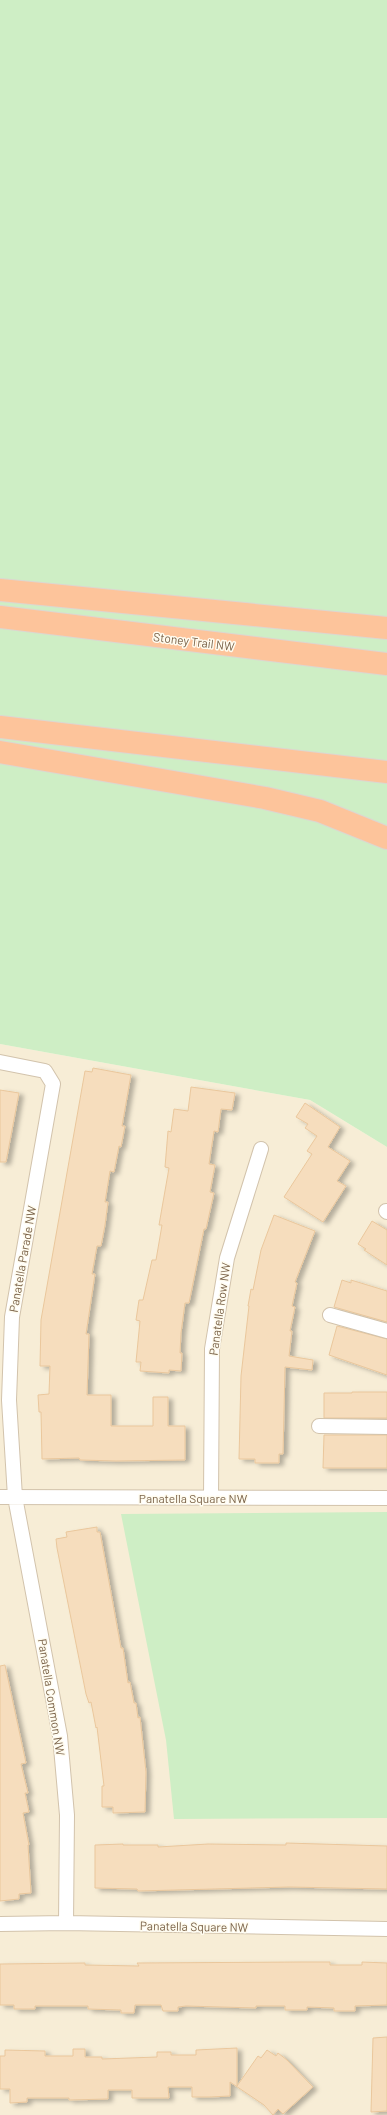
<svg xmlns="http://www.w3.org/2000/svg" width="387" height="2115" viewBox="0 0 387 2115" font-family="Barlow,sans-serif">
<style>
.residential{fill:#f7edd6}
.green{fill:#ceeec5}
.building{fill:#f6ddbd;stroke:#eac79c;filter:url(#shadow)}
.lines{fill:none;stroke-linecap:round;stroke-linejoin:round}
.street-casing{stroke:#d2c3ac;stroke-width:16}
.highway-casing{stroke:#ddd6d0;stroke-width:24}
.street{stroke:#fff;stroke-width:14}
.highway{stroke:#fdc49b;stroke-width:22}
.labels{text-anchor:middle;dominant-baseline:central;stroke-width:3;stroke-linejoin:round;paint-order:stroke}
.street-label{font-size:12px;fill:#7b6349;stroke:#fffcf0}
</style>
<defs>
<filter id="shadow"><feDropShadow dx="4.5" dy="2.5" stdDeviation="2" flood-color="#0004"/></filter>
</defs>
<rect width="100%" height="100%" fill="#fef9e8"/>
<path class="residential" d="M0,1044L310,1100L387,1147V2115H0Z"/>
<path class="green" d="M0,0H387V1147L310,1100L0,1044Z
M387,1512V1818L174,1819L166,1740L121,1514Z"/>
<path class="building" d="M93,1068L131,1075L122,1126H125L121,1147L119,1146L114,1172L110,1171L105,1202H108L105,1225L101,1246H97L92,1274H95L86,1334H89L87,1395H111V1426H153V1397H168V1426H185V1460L116,1461L80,1460L79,1458L42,1459L41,1412H39L38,1395L49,1394L50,1366H40L41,1320L85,1071L92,1072Z
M191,1087L235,1093L232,1110L221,1109L218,1132L214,1131L209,1164L215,1165L210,1192L214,1193L206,1229H204L189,1303H185L181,1333L180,1353H182L181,1371L169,1370V1373L140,1371L141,1362H136L140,1321L136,1320L139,1300H143L152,1260H156L162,1225H159L169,1168L165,1167L168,1131L171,1132L174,1109L188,1111Z
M0,1090L19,1093L6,1162H0Z
M305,1103L340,1127L328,1147L350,1161L337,1181L346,1186L323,1222L284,1197L312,1154L307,1151L317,1136L305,1128L308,1124L296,1117Z
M274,1215L315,1231L295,1282L297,1283L292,1306L295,1307L290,1331H292L289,1356L313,1360L312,1370L285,1367L283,1454H279V1463H255V1459H239L241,1376L249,1306H248L251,1289L253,1290L261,1250Z
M372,1221L387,1230V1265L364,1250L366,1249L358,1244Z
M342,1280L351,1283V1280L387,1291V1322L334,1307Z
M337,1326L387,1339V1375L329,1355Z
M352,1392H387V1418H324V1393H352Z
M324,1435H387V1468H323Z
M97,1527V1532H100L121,1648H123L128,1683L130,1682L134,1703H136L138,1718L140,1717L146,1772L145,1812L113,1813V1807H102V1786H104L97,1727L96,1728L91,1702L89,1703L86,1694L57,1548L56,1539L67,1537L66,1532Z
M5,1665L26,1763L21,1764L28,1793H25L29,1812L23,1813L29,1845H28L31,1893L19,1894V1899L0,1901V1666Z
M286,1843L387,1846V1889L289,1887L138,1891L137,1889L95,1888V1845L123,1844V1845H158V1847L208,1844L286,1845Z
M302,1962H330V1965H362V1962L387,1963V2005L355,2006V2011H334V2008L307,2007V2010H285V2006H256V2008L186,2006L178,2007V2011H163L161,2005H135L134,2013H121V2010L88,2009V2006H35V2009H14V2005H0V1964L85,1963V1965L139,1966L137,1963Z
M387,2037V2111L371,2112L373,2038Z
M237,2048V2086L258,2056L261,2058L267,2050L276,2056L278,2053L287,2060L313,2087L283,2114L278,2109L273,2115L264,2105L230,2082V2096L210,2097H192V2087H168L169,2098H132V2090H108V2099L69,2100V2098H27V2102L10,2103V2089H0V2056H5V2050L45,2051V2056H73V2049H85V2057H102V2059L157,2057V2052H171V2055H196V2050Z"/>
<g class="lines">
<g class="street-casing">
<path id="street" d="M0,1062L45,1071L53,1084L12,1317L9,1400L15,1497L60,1736L67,1815L66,1923
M386,1211L387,1212
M330,1315L387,1331
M319,1426L387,1427
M0,1497L387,1498
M211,1498L212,1349L227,1258L261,1149
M0,1924L66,1923L387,1929"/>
</g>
<g class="highway-casing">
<path id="highway" d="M0,590L387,628
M0,617L387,664
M0,727L387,772
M0,752L265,798L320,811L387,838"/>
</g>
<use href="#street" class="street"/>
<use href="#highway" class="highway"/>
</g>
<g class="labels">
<g class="street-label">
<text transform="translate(194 641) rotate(7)">Stoney Trail NW</text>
<text transform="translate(22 1259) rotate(-80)">Panatella Parade NW</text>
<text transform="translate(219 1309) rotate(-82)">Panatella Row NW</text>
<text x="193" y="1498">Panatella Square NW</text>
<text transform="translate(52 1697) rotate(81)">Panatella Common NW</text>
<text transform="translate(194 1926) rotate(1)">Panatella Square NW</text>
</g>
</g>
</svg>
